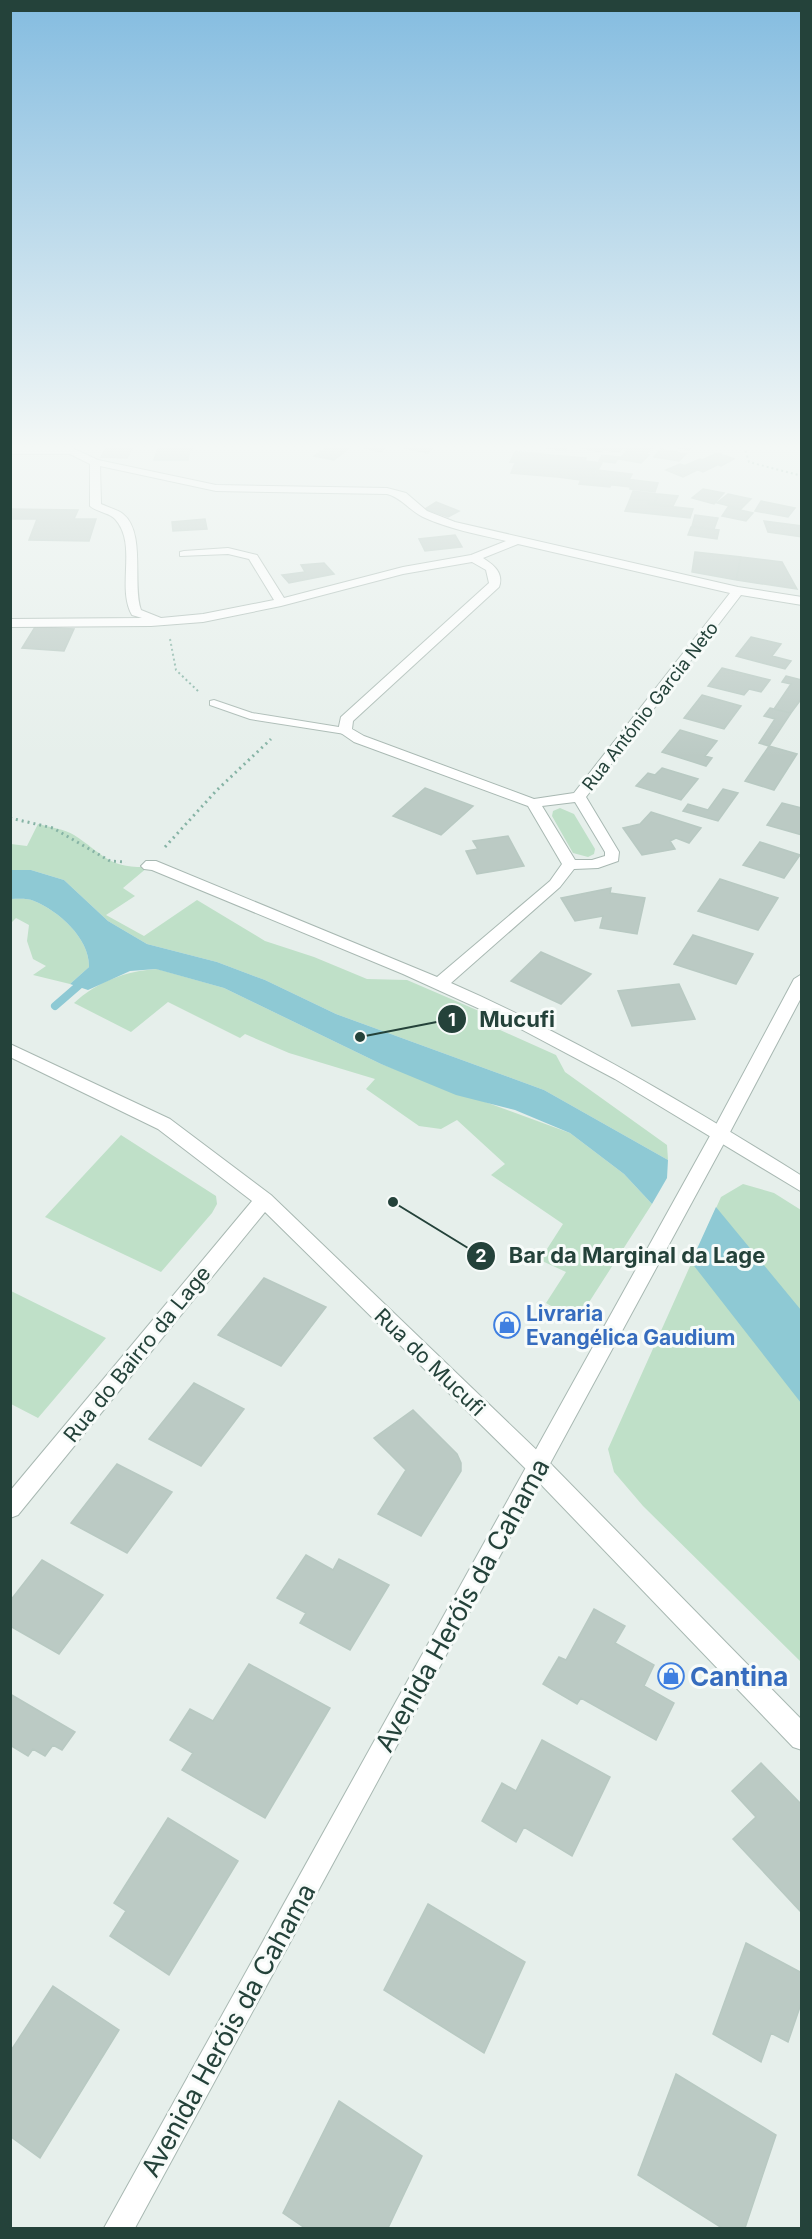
<svg xmlns="http://www.w3.org/2000/svg" width="812" height="2239" viewBox="0 0 812 2239" font-family="Inter,sans-serif">
<style>
.green{fill:#bfe0c8}
.water{fill:#8ec9d4}
.lines{fill:none;stroke-linecap:round;stroke-linejoin:round}
.stream{stroke:#8ec9d4;stroke-width:8}
.building{fill:#bbcac4;stroke:#b8c9c2;stroke-width:1.5}
.service-casing{stroke:#a8b8b2;stroke-width:2}
.minor-casing{stroke:#a8b8b2;stroke-width:2}
.tertiary-casing{stroke:#a8b8b2;stroke-width:2}
.path-far1{stroke:#86b3a5;stroke-width:2;stroke-dasharray:2 3;stroke-linecap:butt}
.path{stroke:#86b3a5;stroke-width:3;stroke-dasharray:2 4;stroke-linecap:butt}
.service{fill:#fff;fill-rule:evenodd}
.minor{fill:#fff;fill-rule:evenodd}
.tertiary{fill:#fff;fill-rule:evenodd}
.labels{text-anchor:middle;dominant-baseline:central;stroke-width:6;stroke-linejoin:round;paint-order:stroke}
.far-street-label{font-size:18px;fill:#24423a;stroke:#f7fbf9}
.shop-label{font-size:21px;font-weight:bold;fill:#366cbe;stroke:#f7fbf9;text-anchor:start}
.street-label{font-size:21px;fill:#24423a;stroke:#f7fbf9}
.near-street-label{font-size:26px;fill:#24423a;stroke:#f7fbf9}
.near-shop-label{font-size:26px;font-weight:bold;fill:#366cbe;stroke:#f7fbf9;text-anchor:start}
.leader{fill:none;stroke:#24423a;stroke-width:2}
.callout-dot{fill:#24423a;stroke:#f7fbf9;stroke-width:2}
.mark-label{font-size:18px;text-anchor:middle;font-weight:bold;fill:#fff}
.callout-label{font-size:22px;text-anchor:middle;font-weight:bold;fill:#24423a;stroke:#f7fbf9;stroke-width:6;stroke-linejoin:round;paint-order:stroke}
</style>
<rect width="100%" height="100%" fill="#e6efeb"/>
<path class="green" d="M560,808L574,814L595,849L594,854L588,857L573,853L552,816L553,811Z
M38,824C49,827 65,829 74,835C105,855 107,868 148,867L123,888L135,896L106,915L144,936L197,900L265,941L314,957L367,979L407,980L486,1014L498,1029L556,1055L565,1072L667,1145L668,1160L544,1090L336,1014L265,980L217,962L147,944L108,921L64,880L31,870H11V844L27,846Z
M10,899C18,899 27,898 34,901C59,911 90,939 89,967L70,984L33,975L46,966L33,959L27,941L29,925L16,918L11,923Z
M157,969L224,988L381,1064L570,1133L624,1174L652,1204L577,1321L546,1303L566,1272L540,1260L563,1224L491,1175L505,1164L457,1120L441,1129L419,1126L366,1089L375,1079L289,1053L245,1034L240,1038L168,1002L131,1032L74,1003C97,982 125,971 157,969Z
M121,1135L216,1196L217,1204L212,1213L161,1272L45,1217Z
M743,1184L774,1193L801,1210V1662L643,1506L614,1472L608,1449L721,1197Z
M11,1291L106,1338L38,1418L11,1404Z"/>
<path class="water" d="M11,870H31L64,880L108,921L147,944L217,962L265,980L336,1014L544,1090L668,1160L667,1178L652,1204L624,1174L570,1133L515,1110L456,1095L381,1064L224,988L156,969L130,971L88,990L70,984L89,967C90,939 59,911 34,901C27,898 18,899 11,899Z
M716,1207L801,1310V1403L691,1262Z"/>
<g class="lines">
<path class="stream" d="M55,1006L85,980"/>
</g>
<path class="building" d="M161,443H194L191,450L158,448Z
M332,443L351,447L334,460L314,456Z
M345,443H391L381,452Z
M409,443H437L428,453L404,448Z
M537,443H568L566,451L537,446Z
M575,443H629L619,452L604,450L601,452L573,446Z
M630,443H646L655,445L647,453L625,449Z
M668,443H696L689,450L666,445Z
M108,444L134,445L127,458L101,457Z
M158,448L190,450L188,460H154Z
M661,449L686,454L679,461L654,457Z
M627,451L649,455L641,463L619,459Z
M515,452L538,453L534,464L510,462Z
M717,453L734,459L721,466L704,459Z
M539,454L562,456L558,467L534,464Z
M602,455L619,457L615,463L599,461Z
M562,456L586,458L582,469L558,466Z
M700,459L717,465L703,472L686,465Z
M586,461L602,463L598,470L582,467Z
M515,463L561,467L557,477L511,473Z
M680,464L697,470L683,477L666,470Z
M561,467L595,470L593,478L581,476L580,480L557,477Z
M597,470L632,474L629,480L594,478Z
M582,477L613,480L610,487L579,484Z
M616,478L633,480L630,487L612,485Z
M634,480L658,483L655,492L630,489Z
M703,489L724,493L714,504L692,498Z
M633,491L658,494L653,505L648,504L649,501L630,499Z
M659,494L678,496L673,506L654,504Z
M728,494L751,499L741,509L717,503Z
M630,499L649,501L648,504L693,509L690,518L625,511Z
M761,501L795,508L788,517L755,511Z
M436,502L459,511L448,517L425,509Z
M728,507L753,513L746,521L722,516Z
M10,509L78,510L74,519H96L89,541L29,540L37,519H10Z
M695,515L718,518L714,529L692,526Z
M205,519L207,529L173,531L172,522Z
M764,521L802,526V537L768,532Z
M691,527L719,530L717,539L688,535Z
M455,535L462,547L425,551L419,539Z
M695,552L741,557L736,580L692,572Z
M741,557L782,562L797,589L736,580Z
M324,563L334,574L289,583L282,575L305,572L301,565Z
M35,627L74,629L64,651L22,648Z
M751,637L781,644L772,656L791,661L785,669L736,656Z
M722,668L770,680L761,692L749,689L744,695L708,686Z
M786,676L802,680V698L791,713L774,709L791,684L782,682Z
M702,695L741,706L724,729L684,718Z
M770,708L791,713L769,746L759,743L775,719L764,716Z
M680,730L717,741L705,756L712,758L706,766L662,752Z
M769,746L797,754L774,790L745,781Z
M662,768L698,779L681,800L636,786L648,773L655,775Z
M425,788L473,806L441,835L393,816Z
M723,789L738,793L718,821L683,811L688,804L708,810Z
M782,803L802,808V835L767,825Z
M651,812L701,828L689,843L676,838L670,841L675,849L642,855L623,828L640,824Z
M508,836L524,866L477,874L466,851L478,849L473,841Z
M760,842L800,855L784,878L743,865Z
M720,879L778,898L758,930L698,911Z
M611,888L610,893L645,898L637,934L600,928L603,916L575,921L561,898Z
M693,935L753,954L736,984L674,964Z
M541,952L591,974L561,1004L511,981Z
M679,984L695,1019L632,1026L618,991Z
M264,1278L326,1307L281,1366L218,1335Z
M194,1383L244,1409L201,1466L149,1439Z
M413,1410L457,1454L461,1463V1471L421,1536L378,1514L406,1470L374,1438Z
M117,1464L172,1492L127,1553L71,1523Z
M306,1555L333,1570L339,1559L389,1585L350,1650L300,1623L306,1613L277,1598Z
M42,1560L103,1595L59,1654L10,1626V1601Z
M594,1609L625,1626L615,1643L654,1665L644,1686L674,1703L656,1740L581,1698L577,1704L543,1684L559,1657L566,1660Z
M249,1664L330,1708L265,1818L182,1770L193,1753L170,1740L190,1709L213,1721Z
M10,1694L75,1732L62,1750L53,1745L45,1756L33,1749L28,1756L10,1745Z
M542,1740L610,1777L572,1856L524,1827L516,1842L482,1821L502,1783L516,1791Z
M761,1763L802,1805V1913L733,1839L756,1817L732,1791Z
M168,1818L238,1861L169,1975L110,1936L126,1911L114,1903Z
M428,1904L525,1962L484,2053L384,1990Z
M746,1943L802,1973V2001L788,2042L771,2033L761,2062L713,2034Z
M53,1986L119,2030L40,2158L10,2136V2052Z
M676,2074L776,2135L745,2228H722L638,2175Z
M339,2101L422,2156L388,2228H305L283,2213Z"/>
<g class="lines">
<g class="service-casing">
<path id="service" d="M214,700L252,713L345,728L350,731L345,734L250,719L210,705V701Z"/>
</g>
<g class="minor-casing">
<path id="minor" d="M10,448H72L98,460L216,485L387,488L406,493L427,511L455,522L738,587L802,597V605L741,595L586,797L619,852L618,861L598,868L574,869L560,887L451,983C574,1037 688,1105 802,1176V1192L615,1079L504,1020L403,974L152,870L144,869L141,866L146,861H156L437,977L550,881L562,864L528,806L354,742L338,731L341,717L489,583L486,570L472,562L403,574L281,606L203,622L151,626L10,627V619L142,618L132,615C116,587 138,544 115,519C110,513 97,512 90,506V464L70,454H10ZM100,466L216,491L387,494C402,498 409,510 423,517C449,529 477,534 506,541L471,555L403,567L284,598L257,555L228,548L184,551L180,552V556L228,554L249,559L274,600L203,614L161,618L141,610C132,585 146,532 123,514C118,510 108,507 101,504ZM518,544L730,593L574,793L534,799L364,736L352,729L353,721L499,587C504,573 494,565 483,558ZM575,802L605,852V856L592,860H575L542,806Z
M10,1044L170,1119L271,1195L546,1459L802,1720V1750L793,1747L530,1473L265,1212L18,1515L10,1518V1491L252,1201L158,1129L10,1057Z"/>
</g>
<g class="tertiary-casing">
<path id="tertiary" d="M802,974V996L729,1134L135,2228H104L711,1134L794,979Z"/>
</g>
<path class="path-far1" d="M315,443L320,446
M740,443L744,446L749,462L802,476
M170,639L176,670L199,692"/>
<path class="path" d="M10,818L53,828L110,861L126,862
M165,847L217,790L271,739"/>
<use href="#service" class="service"/>
<use href="#minor" class="minor"/>
<use href="#tertiary" class="tertiary"/>
</g>
<linearGradient id="sky" x2="0" y2="1"><stop stop-color="#84bce0"/><stop offset="0.59" stop-color="#f4f8f6"/><stop offset="1" stop-color="#f4f8f6" stop-opacity="0"/></linearGradient>
<rect width="812" height="757" fill="url(#sky)"/>
<defs>
<g id="shop-ring" transform="scale(1.35)"><circle r="9.5" fill="#f7fbf9" stroke="#3f7fe0" stroke-width="1.5"/><path d="M-5-2.5h2.3a2.7 3.5 0 0 1 5.4 0H5L5.5 6h-11ZM-1.5-2.5h3a1.5 2.3 0 0 0-3 0Z" fill="#3f7fe0"/></g>
</defs>
<g fill-rule="evenodd">
<use href="#shop-ring" x="507" y="1325"/>
<use href="#shop-ring" x="671" y="1676"/>
</g>
<g class="labels">
<g class="far-street-label">
<text transform="translate(650 706) rotate(-52)">Rua António Garcia Neto</text>
</g>
<g class="shop-label">
<text x="526" y="1313">Livraria<tspan x="526" dy="24">Evangélica Gaudium</tspan></text>
</g>
<g class="street-label">
<text transform="translate(137 1354) rotate(-51)">Rua do Bairro da Lage</text>
<text transform="translate(430 1362) rotate(44)">Rua do Mucufi</text>
</g>
<g class="near-street-label">
<text transform="translate(462 1605) rotate(-61)">Avenida Heróis da Cahama</text>
<text transform="translate(228 2030) rotate(-61)">Avenida Heróis da Cahama</text>
</g>
<g class="near-shop-label">
<text x="690" y="1676">Cantina</text>
</g>
</g>
<path class="leader" d="M360 1037L452 1019M393 1202L481 1256"/>
<g class="callout-dot">
<circle cx="360" cy="1037" r="6"/>
<circle cx="393" cy="1202" r="6"/>
<circle cx="452" cy="1019" r="15"/>
<circle cx="481" cy="1256" r="15"/>
</g>
<g class="mark-label">
<text x="452" y="1026">1</text>
<text x="481" y="1262">2</text>
</g>
<g class="callout-label">
<text x="517" y="1027">Mucufi</text>
<text x="637" y="1263">Bar da Marginal da Lage</text>
</g>
<rect width="812" height="2239" fill="none" stroke="#24423a" stroke-width="24"/>
</svg>
